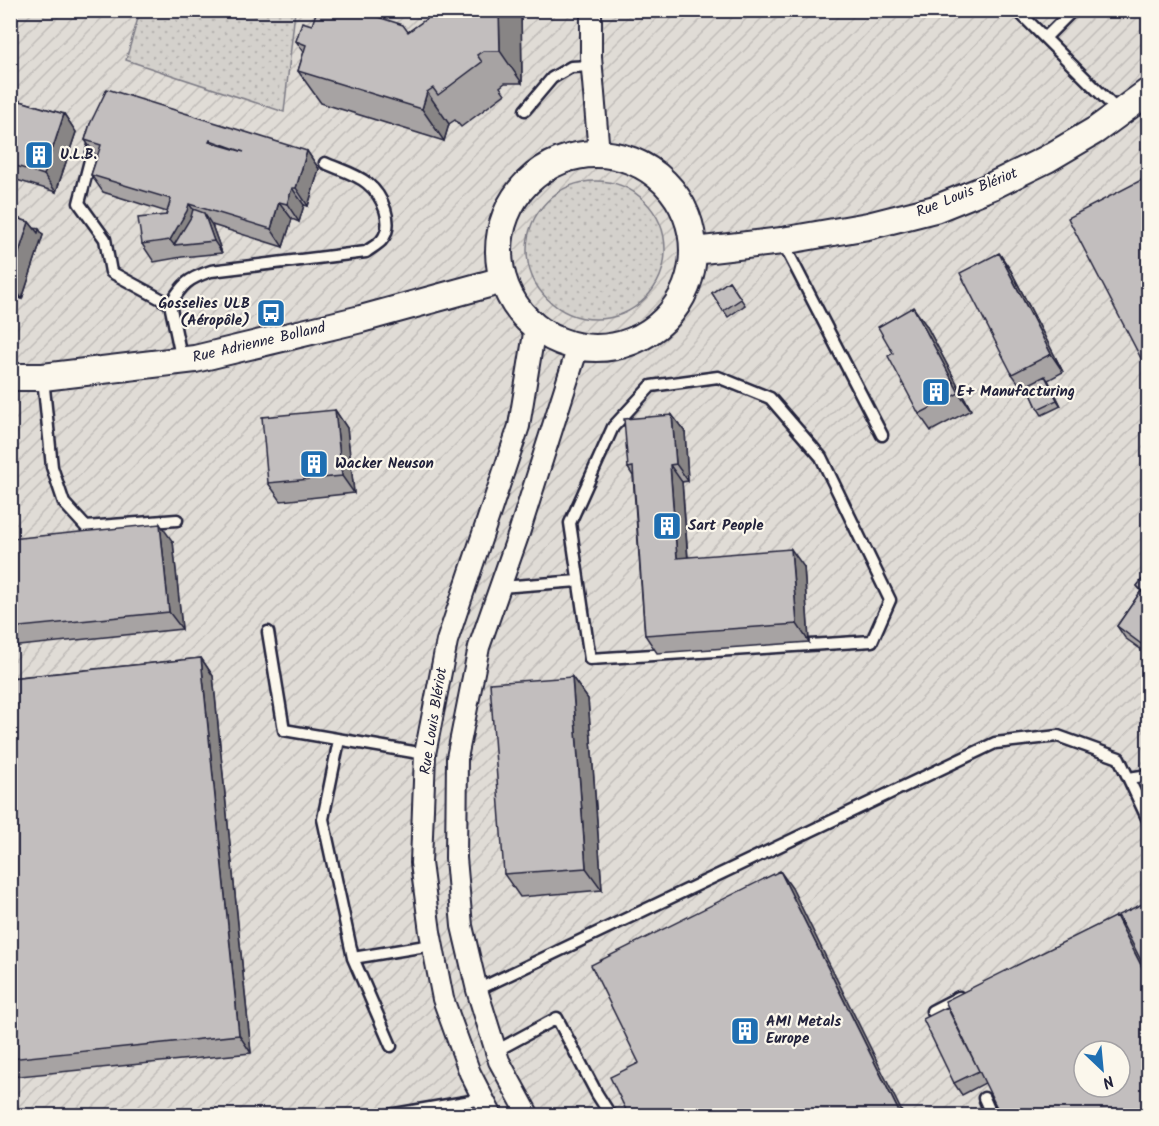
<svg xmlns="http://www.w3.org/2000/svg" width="1159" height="1126" viewBox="0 0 1159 1126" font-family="Kalam,sans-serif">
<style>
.industrial{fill:url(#industrial-furrows);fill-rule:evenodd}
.grass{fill:url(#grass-dots);stroke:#7b7a84;stroke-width:1.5}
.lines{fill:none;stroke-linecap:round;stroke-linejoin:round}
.service-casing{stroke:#22223b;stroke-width:15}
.minor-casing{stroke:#22223b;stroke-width:24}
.tertiary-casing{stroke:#22223b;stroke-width:30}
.service{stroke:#fbf7ec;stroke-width:10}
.minor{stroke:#fbf7ec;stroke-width:20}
.tertiary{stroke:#fbf7ec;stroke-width:26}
.wall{fill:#a7a3a3;stroke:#22223b;stroke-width:1.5}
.shaded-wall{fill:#888585;stroke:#22223b;stroke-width:1.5}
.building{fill:#c2bebe;stroke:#22223b;stroke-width:1.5;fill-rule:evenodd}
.labels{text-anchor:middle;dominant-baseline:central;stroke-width:4.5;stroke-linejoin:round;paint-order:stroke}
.poi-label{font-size:15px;font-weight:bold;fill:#22223b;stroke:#fbf7ec;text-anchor:start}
.street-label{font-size:15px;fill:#22223b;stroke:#fbf7ec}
</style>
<defs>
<pattern id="industrial-furrows" width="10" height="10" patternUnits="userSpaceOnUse" patternTransform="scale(1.5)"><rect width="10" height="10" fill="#e0dcd6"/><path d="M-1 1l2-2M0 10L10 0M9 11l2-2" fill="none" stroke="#c0bcb9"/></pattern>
<pattern id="grass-dots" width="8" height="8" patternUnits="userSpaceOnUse" patternTransform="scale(1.5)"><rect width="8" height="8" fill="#d4d1cc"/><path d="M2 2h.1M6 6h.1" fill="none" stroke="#b6b3b0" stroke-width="1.8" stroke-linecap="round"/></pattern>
</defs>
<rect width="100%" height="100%" fill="#f2eee5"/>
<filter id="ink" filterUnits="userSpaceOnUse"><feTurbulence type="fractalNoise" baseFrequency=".0167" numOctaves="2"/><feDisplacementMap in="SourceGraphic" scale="12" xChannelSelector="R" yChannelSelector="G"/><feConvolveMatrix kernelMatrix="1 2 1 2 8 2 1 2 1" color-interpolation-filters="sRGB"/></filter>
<g filter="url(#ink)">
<path class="industrial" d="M10,11H1148V1115H11ZM1084,1051H1120V1087H1084Z"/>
<path class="grass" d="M140,11H295L284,112L126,60Z
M527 250a69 69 0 1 1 138 0a69 69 0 1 1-138 0Z"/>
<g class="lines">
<g class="service-casing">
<path id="service" d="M1017,10L1120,113
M1045,38L1073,10
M525,110L552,78L571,67L592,66
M96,137L79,203L105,239L111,272L170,304
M782,241L882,435
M182,361L170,304C183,284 187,279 211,271L366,252C371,248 377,245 381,241C396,224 382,195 367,183C356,174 338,169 325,163
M718,377L770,398L821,457L890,600L872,641L590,659L570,523L613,427L651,386Z
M43,378L52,467L64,503L86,527L177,520
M500,587L578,581
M268,632L284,730L425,754
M339,740L323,819L353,958L391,1046
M1129,778L1148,775
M353,958L432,945
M477,990L995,743L1058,736L1119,758L1148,820
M932,1011L959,997
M496,1051L557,1018L597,1094L611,1116
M984,1098L992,1116
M383,1116L483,1099"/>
</g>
<g class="minor-casing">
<path id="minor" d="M591,10V57L599,154
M492,1116L470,1073L443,999L430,932L421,863L425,754L447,641L519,426L535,327
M529,1116L499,1061L477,990L462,926L456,858L457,758L479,647L519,533L578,347"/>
</g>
<g class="tertiary-casing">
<path id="tertiary" d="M499 251a97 97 0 1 1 194 0a97 97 0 1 1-194 0Z
M694,251L782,241L868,226L935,209L992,186L1047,159L1096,130L1148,92
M10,377H43L195,359L361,319L503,280"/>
</g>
<use href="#service" class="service"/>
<use href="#minor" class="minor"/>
<use href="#tertiary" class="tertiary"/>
</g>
<path class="wall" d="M425,10H521L522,83H505L500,87L505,94L461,127L455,120L449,124L444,141L321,103L298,71L304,52L296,41L312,25L408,32L429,17Z
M10,98L64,114L76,132L56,192L10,178Z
M90,124L307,151L319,169L308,206L304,205L299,222L292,219L283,247L212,225L222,253L182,257L154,262L142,244L166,215L167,212L103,192L91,175L97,157L85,140Z
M1149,176V372L1145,366Z
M10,216L29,222L34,228L39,229L43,235L22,299L10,295Z
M999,253L1011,271L1063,372L1048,380L1061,406L1042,415L1038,409L1029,389L1025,392L1012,374Z
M729,281L745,305L728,317L712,293Z
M926,325L971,410L931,431L919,414L893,353Z
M335,410L347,428L354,493L281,501L268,483Z
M672,415L685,432L688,481L682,482L688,557L804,567L809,642L657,653L645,635L633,476L628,468Z
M10,539L173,542L182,629L10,647Z
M1149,571V655L1125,638L1117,626L1141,591L1137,586Z
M201,658L213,676L251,1053L10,1077V678Z
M572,677L588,699L602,890L520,897L504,874Z
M1149,901L985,1083L962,1095L954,1083L1124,927Z"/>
<path class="shaded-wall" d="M499,10H521L522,83L500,51Z
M427,92L449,124L444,141L422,109Z
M64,114L76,132L56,192L44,175Z
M307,151L319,169L308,206L296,188Z
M292,188L304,205L299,222L287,204Z
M279,202L292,219L283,247L271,229Z
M189,204L202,221L174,245L170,240Z
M204,213L212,225L222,253L214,241Z
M29,222L38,233L39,229L43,235L22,299L10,282V280Z
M999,253L1011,271L1063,372L1051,354Z
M913,307L926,325L971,410L959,393Z
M1045,376L1049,382L1061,406L1057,400Z
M335,410L347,428L354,493L342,476Z
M672,415L685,432L688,481L676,464Z
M670,465L682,482L689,575L677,558Z
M160,524L173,542L182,629L169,612Z
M791,549L804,567L809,642L797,624Z
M1149,641V652L1144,646Z
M201,658L213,676L251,1053L239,1035Z
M572,677L588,699L602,890L586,868Z
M780,871L792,888L904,1116H901Z
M1116,916L1129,934L1149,974V981Z"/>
<path class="building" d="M317,10H356L403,25L408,32L429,17L425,10H499L500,51H483L477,55L482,62L438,95L433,88L427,92L422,109L298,71L306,45L296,41L302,22L312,25Z
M107,89L307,151L296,188H292L287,204L279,202L271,229L189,204L187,211L170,240L142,244L138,218L166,215L171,199L91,175L101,145L85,140L90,124ZM210,140L244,152L209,142Z
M10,98L64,114L44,175L10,164Z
M1149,176V364L1145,366L1068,218Z
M193,209L204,213L214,241L174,245L191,217Z
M10,216L29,222L10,280Z
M999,253L1051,354L1012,374L960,273Z
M729,281L741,299L723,311L712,293Z
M913,307L959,393L919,414L888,356L893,353L878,327Z
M1045,376L1057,400L1038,409L1027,385Z
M335,410L342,476L268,483L262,417Z
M672,415L676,464L670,465L677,558L791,549L797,624L645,635L633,467L628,468L624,419Z
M160,524L169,612L10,628V539Z
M1149,571V596L1137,586Z
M1141,591L1149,598V641L1144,646L1117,626Z
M201,658L239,1035L10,1059V678Z
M572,677L586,868L504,874L490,683Z
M780,871L901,1116H629L610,1077L639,1063L591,965Z
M1149,901V976L1118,915Z
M1116,916L1149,981V1116H1001L945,1001ZM1084,1051H1120V1087H1084Z
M947,1007L979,1071L954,1083L923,1019Z"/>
</g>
<defs>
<g id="building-square" transform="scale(1.5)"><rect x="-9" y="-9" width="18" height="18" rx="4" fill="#1f6fb2" stroke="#fbf7ec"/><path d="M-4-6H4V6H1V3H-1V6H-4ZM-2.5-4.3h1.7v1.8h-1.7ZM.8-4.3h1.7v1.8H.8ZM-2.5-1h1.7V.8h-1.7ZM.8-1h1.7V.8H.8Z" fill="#fff"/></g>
<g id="bus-square" transform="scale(1.5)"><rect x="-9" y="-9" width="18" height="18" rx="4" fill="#1f6fb2" stroke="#fbf7ec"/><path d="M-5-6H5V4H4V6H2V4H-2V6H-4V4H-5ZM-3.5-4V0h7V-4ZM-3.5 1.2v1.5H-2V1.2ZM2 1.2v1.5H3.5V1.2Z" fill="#fff"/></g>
</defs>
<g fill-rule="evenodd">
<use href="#building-square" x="39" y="155"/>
<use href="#bus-square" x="271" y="313"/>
<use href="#building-square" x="936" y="392"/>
<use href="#building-square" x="314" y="464"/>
<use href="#building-square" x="667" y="526"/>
<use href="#building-square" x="745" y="1031"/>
</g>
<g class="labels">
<g class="poi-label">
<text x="60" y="155">U.L.B.</text>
<text x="250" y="304" text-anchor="end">Gosselies ULB<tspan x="250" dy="17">(Aéropôle)</tspan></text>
<text x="957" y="392">E+ Manufacturing</text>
<text x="335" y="464">Wacker Neuson</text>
<text x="688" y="526">Sart People</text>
<text x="766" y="1022">AMI Metals<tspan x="766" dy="17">Europe</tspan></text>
</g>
<g class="street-label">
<text transform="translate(967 193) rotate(-22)">Rue Louis Blériot</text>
<text transform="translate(259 343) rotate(-13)">Rue Adrienne Bolland</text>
<text transform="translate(434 721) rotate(-81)">Rue Louis Blériot</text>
</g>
</g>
<rect width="1159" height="1126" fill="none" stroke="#fbf7ec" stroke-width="36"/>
<rect x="18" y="18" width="1123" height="1090" fill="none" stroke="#22223b" stroke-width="2" filter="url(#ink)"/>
<g transform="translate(1102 1069) rotate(154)"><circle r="28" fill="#fbf7ec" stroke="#a4a2a5" stroke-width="1.5"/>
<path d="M0-4.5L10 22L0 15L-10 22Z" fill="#1f6fb2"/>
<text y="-9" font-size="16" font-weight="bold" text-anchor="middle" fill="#22223b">N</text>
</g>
</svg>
